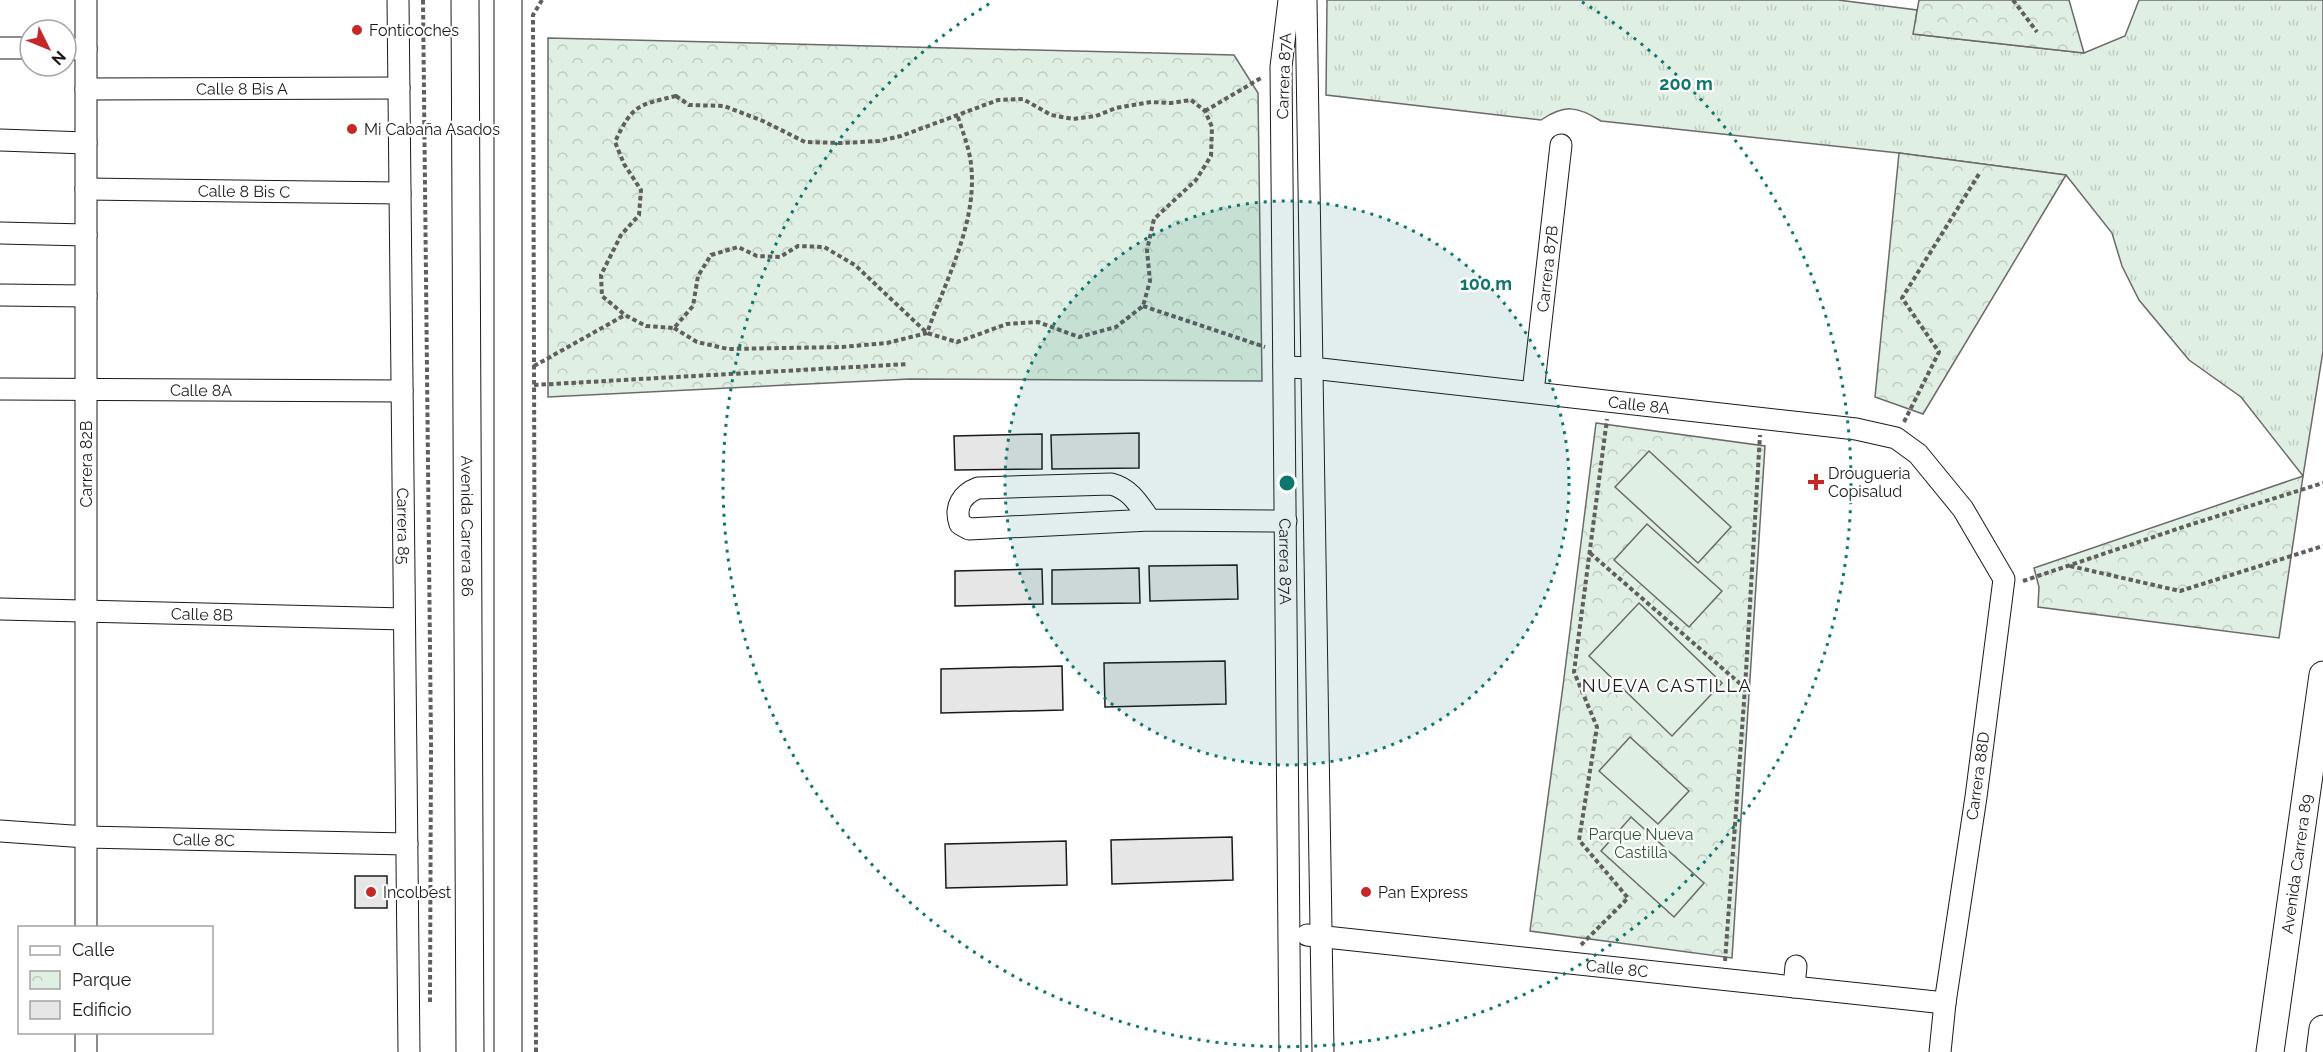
<svg xmlns="http://www.w3.org/2000/svg" width="2323" height="1052" viewBox="0 0 2323 1052" font-family="Raleway,sans-serif">
<style>
.grass{fill:url(#grass-tufts);stroke:#6a6a6a;stroke-width:1.5}
.park{fill:url(#park-crowns);stroke:#6a6a6a;stroke-width:1.5}
.pitch{fill:#e0efe3;stroke:#6a6a6a;stroke-width:1.5}
.building{fill:#e6e6e6;stroke:#1a1a1a;stroke-width:1.5}
.lines{fill:none;stroke-linecap:round;stroke-linejoin:round}
.minor-casing{stroke:#1a1a1a;stroke-width:23}
.major-casing{stroke:#1a1a1a;stroke-width:29}
.path{stroke:#5f5f5f;stroke-width:4;stroke-dasharray:4.5 3;stroke-linecap:butt}
.minor{stroke:#fff;stroke-width:21}
.major{stroke:#fff;stroke-width:27}
.ring{fill:none;stroke:#0f766e;stroke-width:3;stroke-dasharray:3 6}
.poi-dot{fill:#c62828;stroke:#fff;stroke-width:2}
.labels{text-anchor:middle;dominant-baseline:central;stroke-width:4.5;stroke-linejoin:round;paint-order:stroke}
.poi-label{font-size:16px;fill:#1a1a1a;stroke:#fff;text-anchor:start}
.street-label{font-size:16px;fill:#1a1a1a;stroke:#fff}
.park-label{font-size:16px;fill:#2b5a34;stroke:#fff}
.neighbourhood-label{font-size:18px;letter-spacing:1.5px;fill:#1a1a1a;stroke:#fff}
.centre{fill:#0f766e;stroke:#fff;stroke-width:3}
.ring-label{font-size:18px;text-anchor:middle;font-weight:bold;fill:#0f766e;stroke:#fff;stroke-width:4.5;stroke-linejoin:round;paint-order:stroke}
</style>
<defs>
<pattern id="grass-tufts" width="24" height="20" patternUnits="userSpaceOnUse" patternTransform="scale(1.5)"><rect width="24" height="20" fill="#e0efe3"/><path d="M3 7l-1-3M5 7V3M7 7l1-3M15 17l-1-3M17 17v-4M19 17l1-3" fill="none" stroke="#c0ccc2"/></pattern>
<pattern id="park-crowns" width="20" height="18" patternUnits="userSpaceOnUse" patternTransform="scale(1.5)"><rect width="20" height="18" fill="#e0efe3"/><path d="M2 6a3 3 0 1 1 6 0M12 15a3 3 0 1 1 6 0" fill="none" stroke="#c0ccc2"/></pattern>
</defs>
<rect width="100%" height="100%" fill="#fff"/>
<path class="grass" d="M1327,0H1838L1917,10L1914,34L2084,53L2125,36L2139,0H2323V351L2303,476L2241,397L2189,360L2139,300L2122,266L2112,233L2066,175L1899,153L1601,121C1577,106 1565,104 1541,120L1326,95Z"/>
<path class="park" d="M1919,0H2069L2084,53L1913,34Z
M548,38L1234,55L1258,93L1262,381L910,379L548,397Z
M1899,153L2066,175L1923,414L1875,397Z
M1596,423L1765,446L1732,958L1530,931L1563,686Z
M2303,476L2279,638L2038,607L2039,587L2034,568Z"/>
<path class="pitch" d="M1649,451L1731,527L1698,563L1615,487Z
M1647,524L1722,591L1689,627L1614,560Z
M1639,603L1722,683L1672,736L1589,656Z
M1630,737L1689,791L1658,824L1599,771Z
M1631,817L1704,883L1674,917L1601,851Z"/>
<path class="building" d="M1139,433V468L1052,469L1051,435Z
M1042,434V469L955,470L954,436Z
M1237,565L1238,599L1150,601L1149,566Z
M1139,568L1140,603L1052,604V570Z
M1042,569L1043,604L955,606V571Z
M1225,661L1226,704L1105,707L1104,663Z
M1062,666L1063,710L941,713V669Z
M1232,837L1233,880L1112,884L1111,840Z
M1066,841L1067,885L946,888L945,844Z
M355,876H387V908H355Z"/>
<g class="lines">
<g class="minor-casing">
<g id="minor">
<path d="M86,0V928"/>
<path id="s1" d="M398,0L409,1052"/>
<path id="s2" d="M1289,0L1281,67L1290,1052"/>
<path d="M1306,0L1323,1052"/>
<path d="M0,48H30"/>
<path d="M66,49H86"/>
<path id="s3" d="M86,89L399,88"/>
<path d="M0,140L86,143"/>
<path id="s4" d="M86,189L400,193"/>
<path d="M0,233L86,235"/>
<path d="M0,295L86,296"/>
<path id="s5" d="M1284,367L1312,368L1856,429L1896,438L1918,454L1963,509L2004,579L1976,797L1945,1003L1940,1052"/>
<path id="s6" d="M0,389L402,391"/>
<path id="s7" d="M1533,392L1561,145"/>
<path d="M1150,520C1139,505 1131,489 1111,484L978,488C962,494 954,507 960,524L969,529L1150,520L1286,521"/>
<path id="s8" d="M0,609L404,619"/>
<path id="s9" d="M0,831L86,837L407,844"/>
<path id="s10" d="M1307,935L1945,1003"/>
<path d="M1794,987L1796,966"/>
<path d="M86,1032V1052"/>
</g>
</g>
<g class="major-casing">
<g id="major">
<path id="s11" d="M465,0L470,1052"/>
<path d="M508,1052V0"/>
<path id="s12" d="M2270,1052L2323,675"/>
<path d="M2320,1052L2323,1029"/>
</g>
</g>
<path class="path" d="M423,0L431,742L430,1003
M2013,0L2037,32
M676,96L689,105L724,106L763,121L805,142L842,143L879,141L901,136L998,100L1023,99L1051,115L1073,119L1096,116L1116,108L1151,102L1171,103L1191,100L1205,111L1212,127L1211,156L1196,180L1154,219L1147,250L1150,281L1143,306L1116,327L1079,337L1038,322L1007,324L957,342L927,333L855,265L824,247L798,246L780,257L757,256L738,247L711,255L698,276L693,306L674,328L646,326L625,315L602,296L601,275L621,235L639,215L641,190L624,164L615,142C632,105 638,105 676,96Z
M1205,111L1261,78
M1143,306L1265,347
M674,328L697,342L728,349L842,347L887,343L927,333C946,279 978,222 971,164C969,147 962,130 957,114
M534,366L625,315
M534,385L908,364
M1904,422L1939,352L1902,298L1979,174
M1590,553L1745,688
M2070,566L2180,591L2323,546
M2023,581L2186,526L2323,483
M1581,945L1628,898L1579,840L1597,727L1574,672L1607,419
M1725,961L1745,688L1760,435
M536,1052L533,15L542,0"/>
<use href="#minor" class="minor"/>
<use href="#major" class="major"/>
</g>
<circle cx="1287" cy="483" r="282" fill="#0f766e" fill-opacity=".12"/>
<g class="ring">
<circle cx="1287" cy="483" r="282"/>
<path d="M1582 2A564 564 0 1 1 992 2"/>
</g>
<g class="poi-dot">
<circle cx="357" cy="30" r="6"/>
<circle cx="352" cy="129" r="6"/>
<path d="M1813 473h6v6h6v6h-6v6h-6v-6h-6v-6h6z"/>
<circle cx="371" cy="892" r="6"/>
<circle cx="1366" cy="892" r="6"/>
</g>
<g class="labels">
<g class="poi-label">
<text x="369" y="30">Fonticoches</text>
<text x="364" y="129">Mi Cabaña Asados</text>
<text x="1828" y="473">Drougueria<tspan x="1828" dy="18">Copisalud</tspan></text>
<text x="383" y="892">Incolbest</text>
<text x="1378" y="892">Pan Express</text>
</g>
<g class="street-label">
<text transform="translate(1284 76) rotate(-88)">Carrera 87A</text>
<text stroke="none"><textPath href="#s3" startOffset="156">Calle 8 Bis A</textPath></text>
<text stroke="none"><textPath href="#s4" startOffset="158">Calle 8 Bis C</textPath></text>
<text stroke="none"><textPath href="#s7" startOffset="124">Carrera 87B</textPath></text>
<text stroke="none"><textPath href="#s6" startOffset="201">Calle 8A</textPath></text>
<text stroke="none"><textPath href="#s5" startOffset="357">Calle 8A</textPath></text>
<text transform="translate(86 464) rotate(-90)">Carrera 82B</text>
<text stroke="none"><textPath href="#s1" startOffset="526">Carrera 85</textPath></text>
<text stroke="none"><textPath href="#s11" startOffset="526">Avenida Carrera 86</textPath></text>
<text stroke="none"><textPath href="#s2" startOffset="562">Carrera 87A</textPath></text>
<text stroke="none"><textPath href="#s8" startOffset="202">Calle 8B</textPath></text>
<text transform="translate(1978 776) rotate(-82)">Carrera 88D</text>
<text stroke="none"><textPath href="#s9" startOffset="204">Calle 8C</textPath></text>
<text stroke="none"><textPath href="#s12" startOffset="190">Avenida Carrera 89</textPath></text>
<text stroke="none"><textPath href="#s10" startOffset="312">Calle 8C</textPath></text>
</g>
<g class="park-label">
<text x="1641" y="834">Parque Nueva<tspan x="1641" dy="18">Castilla</tspan></text>
</g>
<g class="neighbourhood-label">
<text x="1667" y="685">NUEVA CASTILLA</text>
</g>
</g>
<circle cx="1287" cy="483" r="9" class="centre"/>
<g class="ring-label">
<text x="1686" y="90">200 m</text>
<text x="1486" y="290">100 m</text>
</g>
<rect x="18" y="926" width="195" height="108" fill="#ffffff" stroke="#a3a3a3" stroke-width="1.5"/>
<rect x="30" y="946" width="30" height="9" fill="#ffffff" stroke="#a3a3a3" stroke-width="1.5"/>
<text x="72" y="956" font-size="18" fill="#1a1a1a">Calle</text>
<rect x="30" y="971" width="30" height="18" fill="url(#park-crowns)" stroke="#a3a3a3" stroke-width="1.5"/>
<text x="72" y="986" font-size="18" fill="#1a1a1a">Parque</text>
<rect x="30" y="1001" width="30" height="18" fill="#e6e6e6" stroke="#a3a3a3" stroke-width="1.5"/>
<text x="72" y="1016" font-size="18" fill="#1a1a1a">Edificio</text>
<g transform="translate(48 48) rotate(133)"><circle r="28" fill="#ffffff" stroke="#a3a3a3" stroke-width="1.5"/>
<path d="M0-4.5L10 22L0 15L-10 22Z" fill="#c62828"/>
<text y="-9" font-size="16" font-weight="bold" text-anchor="middle" fill="#1a1a1a">N</text>
</g>
</svg>
